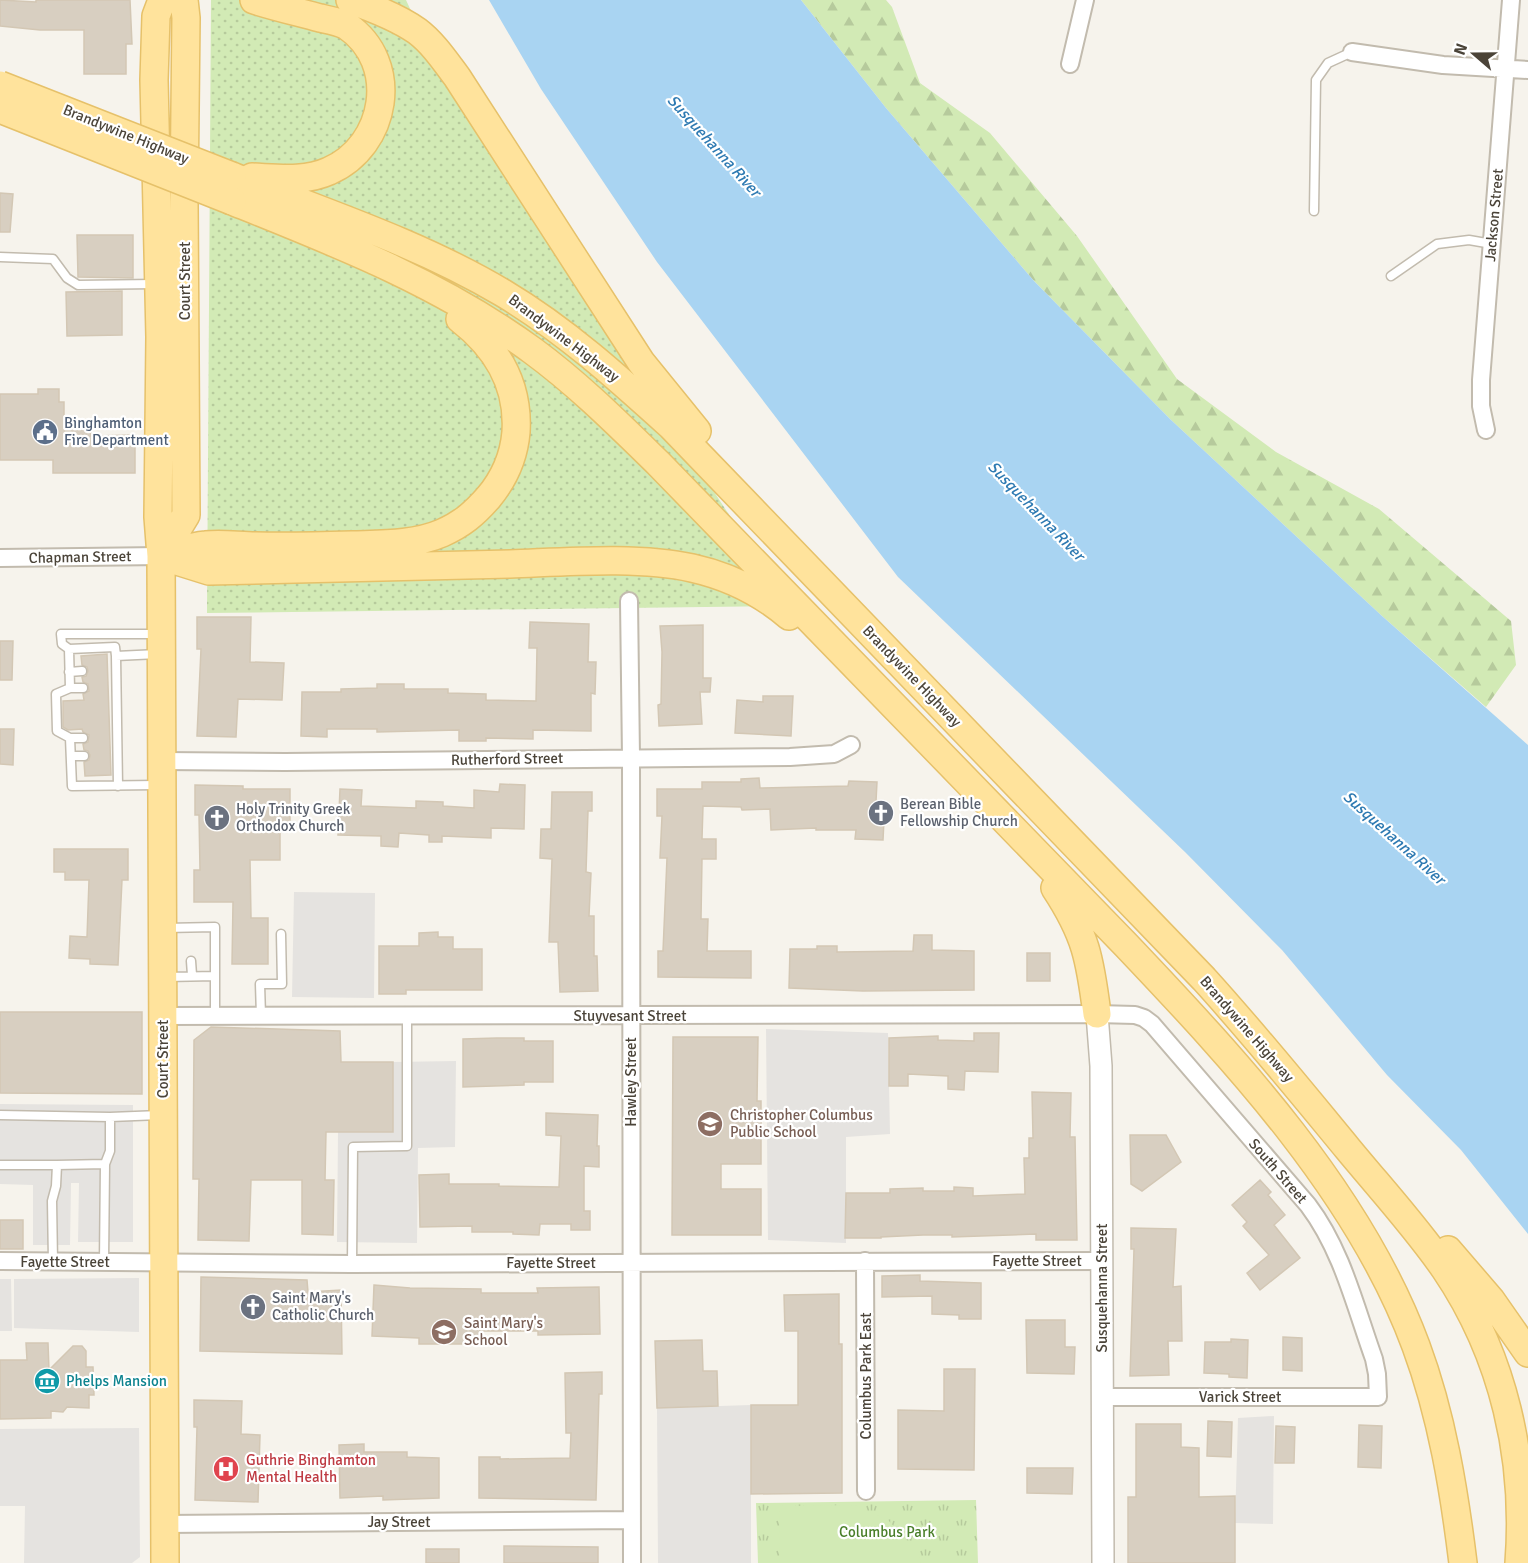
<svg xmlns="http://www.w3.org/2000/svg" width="1528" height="1563" viewBox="0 0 1528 1563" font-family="Signika,sans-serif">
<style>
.grass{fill:url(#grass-dots)}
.forest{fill:url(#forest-firs)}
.park{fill:url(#park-tufts)}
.pitch{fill:#d2eab5}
.parking{fill:#e5e3e0}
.water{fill:#a9d4f2}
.building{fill:#d8cfc1;stroke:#d3c7b4;stroke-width:1.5}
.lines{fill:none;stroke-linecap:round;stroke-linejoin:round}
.service-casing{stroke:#c2bbae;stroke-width:11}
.minor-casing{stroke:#c2bbae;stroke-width:20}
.tertiary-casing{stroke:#c2bbae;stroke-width:24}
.primary-casing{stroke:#e6c16a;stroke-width:30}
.service{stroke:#fff;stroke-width:8}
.minor{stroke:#fff;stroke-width:16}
.tertiary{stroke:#fff;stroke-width:21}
.primary{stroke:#ffe39c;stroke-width:27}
.primary-bridge-casing{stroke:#e6c16a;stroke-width:30;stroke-linecap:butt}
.primary-bridge{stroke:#ffe39c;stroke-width:27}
.labels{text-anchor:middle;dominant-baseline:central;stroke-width:4.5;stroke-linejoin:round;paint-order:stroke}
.street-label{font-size:15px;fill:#4b4439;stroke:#fff}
.service-label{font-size:15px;fill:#4e5e75;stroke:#fff;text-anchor:start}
.worship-label{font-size:15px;fill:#5b616d;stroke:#fff;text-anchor:start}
.education-label{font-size:15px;fill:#785e54;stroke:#fff;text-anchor:start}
.culture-label{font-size:15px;fill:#0d838f;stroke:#fff;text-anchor:start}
.health-label{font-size:15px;fill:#be3a42;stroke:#fff;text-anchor:start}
.park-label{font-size:15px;fill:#4a7f2a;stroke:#fff}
.water-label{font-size:16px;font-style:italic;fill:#2e7ab2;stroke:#fff}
</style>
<defs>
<pattern id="grass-dots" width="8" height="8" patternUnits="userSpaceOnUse" patternTransform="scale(1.5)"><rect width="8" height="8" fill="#d2eab5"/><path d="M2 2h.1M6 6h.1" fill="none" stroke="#b6ca9c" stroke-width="1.8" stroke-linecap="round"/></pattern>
<pattern id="forest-firs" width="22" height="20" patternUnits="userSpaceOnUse" patternTransform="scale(1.5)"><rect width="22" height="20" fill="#d2eab5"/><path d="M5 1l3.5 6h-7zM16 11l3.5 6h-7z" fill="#b6ca9c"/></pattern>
<pattern id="park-tufts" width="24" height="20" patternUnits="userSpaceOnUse" patternTransform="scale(1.5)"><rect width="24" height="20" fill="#d2eab5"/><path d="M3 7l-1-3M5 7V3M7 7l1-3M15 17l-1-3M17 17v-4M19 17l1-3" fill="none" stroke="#b6ca9c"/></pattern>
</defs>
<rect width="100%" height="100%" fill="#f6f3ec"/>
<path class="grass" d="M211,0H406L441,76L789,606L207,613Z"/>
<path class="forest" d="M801,0H886L892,7L920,83L990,133L1077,236L1177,379L1276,452L1379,509L1511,621L1516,665L1486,707L1382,616L1170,419L1034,281L886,108Z"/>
<path class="park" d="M976,1500L978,1563H758L756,1503Z"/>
<path class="pitch" d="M855,1505L888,1520L919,1553L921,1563H780L779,1506Z"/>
<path class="parking" d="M294,892L375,893L374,998L292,997Z
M766,1029L888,1033L890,1134L846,1137V1243L768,1240Z
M456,1061L455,1147L418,1148L417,1243L337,1242L338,1132H392L393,1062Z
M0,1104L133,1105V1242H78L79,1183H71L70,1245H33V1185L0,1184Z
M139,1278V1332L14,1328V1279Z
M0,1279H11L12,1331H0Z
M751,1405V1563H658L657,1408Z
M1274,1416L1273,1524L1235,1523L1238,1418Z
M139,1428L140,1557L132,1563H24L25,1506H0V1429Z"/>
<path class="water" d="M489,0H801L886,108L1034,281L1170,419L1382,616L1528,745V1234L1461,1150L1387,1075L1282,950L1185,852L898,577L657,262L541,89Z"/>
<path class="building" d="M0,0L36,2V0H130L132,44H126V74H84V30H40L0,26Z
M0,193L13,194L10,232H0Z
M77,235H133V278L78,277Z
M122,291V335L67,336L66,292Z
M38,389H59V402H64V428H91V436L135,435V473H53V460H0V394H38Z
M197,617H251L250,662L284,663L282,700L238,699L236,737L197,736L201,649H197Z
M530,622L589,624L588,662H596L595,694L591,693V731L533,730V739L486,738V741H459V730L377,732V729H327V737L301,736L302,692H341V689L377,688V684H404V689H448V693L486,694V700L536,701L537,648H529Z
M703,625V678H711L710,692H700L702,724L659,726L658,705L661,704L662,652L660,626Z
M0,641H13L12,680H0Z
M107,654L111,775L85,776L84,762L89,760L90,755L88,751L84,750L83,744L88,742L89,735L83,732L82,729L68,730L63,727V701L84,700L83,694L89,691L88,684L83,682L82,677L86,676L88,671L87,667L82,665L81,656Z
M763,696H793L791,736L735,733L737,700L763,702Z
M0,729H14L13,765L0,764Z
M759,778L760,788L848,786L849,781L877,782L875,820H884L883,840L855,839L856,830H816V828L771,830L770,809L742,810L741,807L703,806L702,839H716V859H702L701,919H708L707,951H751V978L658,977V951H663L667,858H660L662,816H657V789H702V782H741V779Z
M500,784L525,785L524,829L491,828V838L442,836V842H429V835L399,833L398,847L381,846V836L338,835L340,789L362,790L361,806L416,808V801L443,802V806L474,808V790L499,792Z
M195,785L243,786V789H290V822H280V860H250L251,918H268V964H232L233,902H194V870H200L199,815H195Z
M552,792H592V811H588L586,872L591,873L589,916H594V956H597L598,991L560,992L558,942H549L552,859L540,858L541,829H551Z
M54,849H128V880H122L118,965L90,964V959L69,958L70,936L87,937L89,880H65V872H54Z
M438,932V937H453V949H482V990H406V994H379V946H419V933Z
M914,935H932V950L974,951V990L863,991L789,988L790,949H817V946H837V952L913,951Z
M1027,953H1050V981H1027Z
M0,1012H142V1094L0,1093Z
M211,1027L340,1031L341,1062H393V1132H326L325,1180H334L333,1235L302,1234V1180H251L249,1241L198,1240L199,1179H193L194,1040Z
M974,1033H999L998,1072L965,1071L964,1090L948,1089V1076L908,1074V1086H889V1038L938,1036V1040L974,1041Z
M673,1037H758L757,1101H761V1164H721V1189H761V1235H672Z
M497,1038H524V1041H553V1082H524V1085L463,1087V1039Z
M1032,1092L1071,1093L1070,1137H1075L1077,1240H1036V1234L952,1237V1235H923L881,1237V1238H845L846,1193H890V1189L923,1188V1191H954V1187L973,1188V1196L1025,1194L1024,1158H1029V1138H1033Z
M546,1113L598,1115L597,1146H599V1167L584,1166V1211H590V1230H571V1224H540L539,1235L513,1234V1232H472V1226L420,1227L419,1175L449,1174V1184H499V1186L559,1187L561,1136L546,1135Z
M1130,1135H1166L1181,1162L1142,1191L1131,1184Z
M1260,1180L1271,1192L1268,1195L1285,1215L1274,1225L1300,1258L1260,1290L1247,1273L1269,1255L1243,1226L1247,1222L1232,1205Z
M0,1220H23V1249H0Z
M1131,1228L1176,1229L1173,1287L1181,1286L1182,1341H1168L1169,1375L1130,1376L1134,1249H1131Z
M920,1275V1281L981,1283V1319H959V1315L932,1314V1296L882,1297V1276Z
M201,1277L307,1280L308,1292L341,1290L342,1354L200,1351Z
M374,1285L410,1288L481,1289V1293H538L537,1288L599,1287L600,1334L538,1335V1331H480V1344H419V1338L372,1336Z
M839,1294V1344H842V1493L751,1494V1405H798V1331H785L784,1295Z
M1026,1320H1065V1347H1075L1074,1374L1027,1373Z
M1283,1337L1302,1338V1371L1283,1370Z
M1231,1339L1248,1340L1247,1378L1229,1377V1374L1204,1373L1205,1342H1231Z
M702,1340L703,1371H717L718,1406L657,1408L655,1341Z
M26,1343H48L49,1370L73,1346H82L86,1351V1367H93L94,1395H89V1408L67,1407L63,1412L51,1411V1418L0,1419V1360H27Z
M944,1369H975L974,1470L898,1469V1410L944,1411Z
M602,1372V1394H599L596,1500L479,1498V1457H500V1459L570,1458L571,1433H566L565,1373Z
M194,1400L242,1401L241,1434L260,1435L258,1502L195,1500L197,1427H194Z
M1208,1421L1232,1422L1231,1457L1207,1456Z
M1136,1424H1181V1447L1199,1448V1497L1235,1496V1563H1128V1497H1136Z
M1359,1425L1382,1426L1381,1468L1358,1467Z
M1276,1426L1295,1427L1294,1463H1275Z
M364,1444V1452H407V1457L439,1458V1498L383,1500V1496L340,1498L339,1445Z
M1027,1468H1073L1072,1494L1027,1493Z
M504,1546L598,1547V1563H504Z
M426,1549H459V1563H426Z"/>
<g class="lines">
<g class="service-casing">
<path id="service" d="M1314,211L1316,80L1328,63L1352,52
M0,257L53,259L67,278L78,285L155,284
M1391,276L1437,244L1469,240L1492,244
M69,649L62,644L61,634H158
M116,656L118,786
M69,672L82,671
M70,688H83
M70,738H83
M71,756H84
M157,785L72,786L70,738L57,731L56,694L70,688L69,649L115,647L116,656L158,654
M165,928L215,927V976
M191,961L192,975
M166,977L215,976V1017
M261,1016L260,984H282L281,934
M0,1115L110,1117
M105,1164L110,1151V1117L160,1115
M0,1165H57
M53,1262L52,1201L56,1186L57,1165L105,1164L104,1262
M352,1264L353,1147L407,1146V1016"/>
</g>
<g class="minor-casing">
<path id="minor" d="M1352,52L1443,65L1528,70
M1070,64L1085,0
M1486,430L1481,406V380L1511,0
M0,558L161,556
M629,601L631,757L632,1563
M162,761L285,762L790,757L834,754L851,745
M163,1016L1097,1014L1135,1015L1144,1018L1152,1024L1308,1205C1342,1250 1355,1306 1374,1359L1377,1374L1378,1397H1102
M0,1261L352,1264L1102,1261
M865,1261L866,1491
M165,1524L632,1520"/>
</g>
<g class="tertiary-casing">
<path id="tertiary" d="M1097,1014L1101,1066L1103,1563"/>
</g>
<g class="primary-casing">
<path id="primary" d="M162,0L156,16L154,80L160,337L158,517L161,556L165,1563
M350,0C373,8 397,17 417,31C433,43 445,61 457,77L641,362L697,431
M232,176C323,212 419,243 503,293C565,330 618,378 671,426L1204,979C1254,1034 1301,1092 1348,1149C1381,1189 1416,1227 1445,1269C1504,1356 1527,1459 1519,1563
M252,177C277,178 305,182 329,171C387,146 401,63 347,26C340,22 329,20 320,18C298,12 276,7 254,0
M232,201C337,243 440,283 533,351C578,384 618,424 658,463L1126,945C1237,1062 1360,1194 1416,1346C1442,1416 1454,1490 1463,1563
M161,556L209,571C310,568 410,566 510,564C566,562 638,556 692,568C728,576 762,593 789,616
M161,556L186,515L184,201L186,18L184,0
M162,556C176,552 192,546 206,545C222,543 240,546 256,546C288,547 320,546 352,545C381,544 414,545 442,533C462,524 474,514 488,498C504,479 514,456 516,432C519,384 496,347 460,319
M1055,888C1086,935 1090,959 1097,1014
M1448,1250L1491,1300L1528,1353"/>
</g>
<use href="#service" class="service"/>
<use href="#minor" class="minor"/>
<use href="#tertiary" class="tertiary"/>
<use href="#primary" class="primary"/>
<g class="primary-bridge-casing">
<path id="primary-bridge" d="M0,85L232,176
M0,109L232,201"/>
</g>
<use href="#primary-bridge" class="primary-bridge"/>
</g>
<defs>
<g id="civic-disc" transform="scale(1.35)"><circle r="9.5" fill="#5c6f8a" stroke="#fff"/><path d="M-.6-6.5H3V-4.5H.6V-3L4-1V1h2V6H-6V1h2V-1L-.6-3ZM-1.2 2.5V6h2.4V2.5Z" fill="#fff"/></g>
<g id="church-disc" transform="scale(1.35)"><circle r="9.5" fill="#6b7280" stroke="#fff"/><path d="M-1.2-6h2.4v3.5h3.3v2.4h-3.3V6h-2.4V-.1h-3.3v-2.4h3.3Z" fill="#fff"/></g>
<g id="school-disc" transform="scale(1.35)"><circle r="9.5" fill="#8d6e63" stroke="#fff"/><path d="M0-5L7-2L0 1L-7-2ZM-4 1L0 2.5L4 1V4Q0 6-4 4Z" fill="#fff"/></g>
<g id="museum-disc" transform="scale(1.35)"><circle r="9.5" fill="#0f9aa8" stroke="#fff"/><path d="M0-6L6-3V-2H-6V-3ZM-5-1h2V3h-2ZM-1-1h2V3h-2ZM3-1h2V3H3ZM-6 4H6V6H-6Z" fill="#fff"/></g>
<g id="hospital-disc" transform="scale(1.35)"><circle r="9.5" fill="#e0444e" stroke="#fff"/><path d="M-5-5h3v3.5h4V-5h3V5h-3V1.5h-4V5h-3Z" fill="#fff"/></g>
</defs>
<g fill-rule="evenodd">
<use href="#civic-disc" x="45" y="432"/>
<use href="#church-disc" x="881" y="813"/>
<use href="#church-disc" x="217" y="818"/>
<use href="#school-disc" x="710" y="1124"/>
<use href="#church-disc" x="253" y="1307"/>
<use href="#school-disc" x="444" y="1332"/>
<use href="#museum-disc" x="47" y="1381"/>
<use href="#hospital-disc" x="226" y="1469"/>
</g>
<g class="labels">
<g class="street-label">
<text transform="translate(126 134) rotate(22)">Brandywine Highway</text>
<text transform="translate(1494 215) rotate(-85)">Jackson Street</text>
<text transform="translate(185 281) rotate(-90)">Court Street</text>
<text transform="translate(564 338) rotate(37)">Brandywine Highway</text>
<text transform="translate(80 557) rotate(-1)">Chapman Street</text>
<text transform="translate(912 676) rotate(46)">Brandywine Highway</text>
<text transform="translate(507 759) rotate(-1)">Rutherford Street</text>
<text x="630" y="1016">Stuyvesant Street</text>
<text transform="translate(1247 1029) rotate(49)">Brandywine Highway</text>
<text transform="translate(163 1059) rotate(-90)">Court Street</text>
<text transform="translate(631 1082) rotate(-90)">Hawley Street</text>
<text transform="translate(1278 1171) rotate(49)">South Street</text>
<text x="1037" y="1261">Fayette Street</text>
<text x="65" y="1262">Fayette Street</text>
<text x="551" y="1263">Fayette Street</text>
<text transform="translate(1102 1288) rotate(-90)">Susquehanna Street</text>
<text transform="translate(866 1376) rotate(-90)">Columbus Park East</text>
<text x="1240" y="1397">Varick Street</text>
<text x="399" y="1522">Jay Street</text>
</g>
<g class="service-label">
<text x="64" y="423">Binghamton<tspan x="64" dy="17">Fire Department</tspan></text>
</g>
<g class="worship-label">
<text x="900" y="804">Berean Bible<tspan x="900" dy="17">Fellowship Church</tspan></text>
<text x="236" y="809">Holy Trinity Greek<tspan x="236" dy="17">Orthodox Church</tspan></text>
<text x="272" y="1298">Saint Mary's<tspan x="272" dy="17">Catholic Church</tspan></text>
</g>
<g class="education-label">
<text x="730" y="1115">Christopher Columbus<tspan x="730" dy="17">Public School</tspan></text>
<text x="464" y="1323">Saint Mary's<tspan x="464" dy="17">School</tspan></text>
</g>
<g class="culture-label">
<text x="66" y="1381">Phelps Mansion</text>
</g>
<g class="health-label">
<text x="246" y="1460">Guthrie Binghamton<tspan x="246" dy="17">Mental Health</tspan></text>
</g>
<g class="park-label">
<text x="887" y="1532">Columbus Park</text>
</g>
<g class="water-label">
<text transform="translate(714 146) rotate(48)">Susquehanna River</text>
<text transform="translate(1036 511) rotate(46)">Susquehanna River</text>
<text transform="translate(1394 838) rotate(42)">Susquehanna River</text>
</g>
</g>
<g transform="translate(1474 54) rotate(290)" stroke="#ffffff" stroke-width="4.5" paint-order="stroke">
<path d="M0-4.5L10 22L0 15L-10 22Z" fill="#4b4439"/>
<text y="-9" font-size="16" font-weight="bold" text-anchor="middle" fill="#4b4439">N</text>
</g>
</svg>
